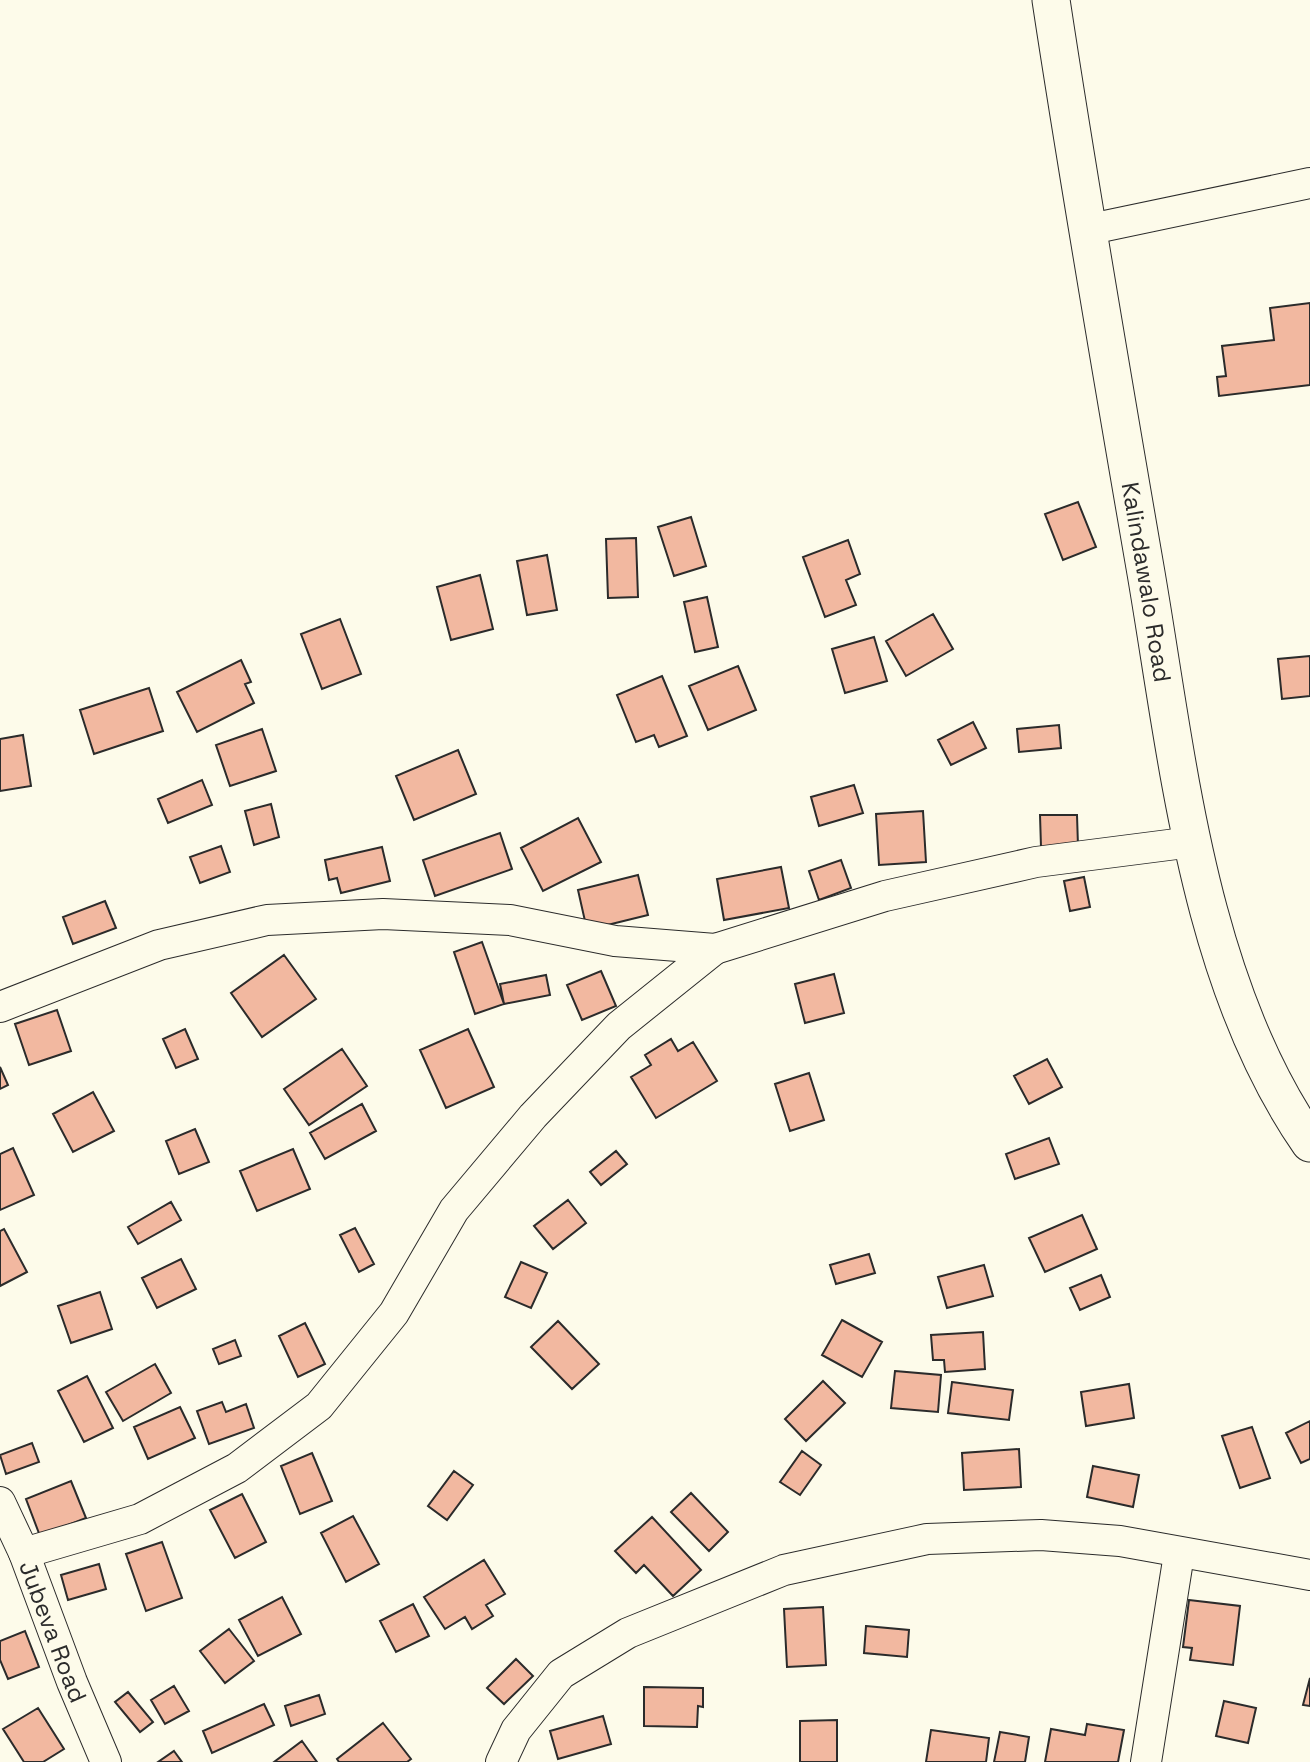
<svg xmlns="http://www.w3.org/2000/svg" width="1310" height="1762" viewBox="0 0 1310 1762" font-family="'Space Grotesk',sans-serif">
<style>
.building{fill:#f2b8a0;stroke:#2b2b2b;stroke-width:2}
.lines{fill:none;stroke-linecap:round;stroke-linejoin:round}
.minor-casing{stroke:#2b2b2b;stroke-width:32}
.tertiary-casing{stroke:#2b2b2b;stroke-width:39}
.minor{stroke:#fdfbea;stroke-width:30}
.tertiary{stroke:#fdfbea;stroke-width:37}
.labels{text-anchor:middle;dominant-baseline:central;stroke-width:5;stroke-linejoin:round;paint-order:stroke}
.street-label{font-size:24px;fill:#2b2b2b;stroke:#fdfbea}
</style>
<rect width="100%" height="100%" fill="#fdfbea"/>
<path class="building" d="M1310,303V385L1219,396L1217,377L1226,376L1222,346L1274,340L1270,308Z
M1078,502L1096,547L1063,560L1045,514Z
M691,517L706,566L674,576L658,527Z
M636,538L638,597L608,598L606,539Z
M848,540L860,574L846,580L856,605L825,617L803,557Z
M547,555L557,610L527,615L517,561Z
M480,575L493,629L451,640L437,587Z
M707,597L718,647L695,652L684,602Z
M933,614L953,649L906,676L886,641Z
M340,619L361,674L322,689L301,634Z
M874,637L887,681L845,693L832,649Z
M1310,656V696L1282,699L1278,659Z
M241,660L251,682L245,684L254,703L197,732L177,692Z
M738,666L756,710L708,730L689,686Z
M662,676L687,736L659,747L654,735L636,742L617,695Z
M149,688L163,731L94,754L80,710Z
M973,722L986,748L951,765L938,740Z
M1059,725L1061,748L1019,752L1017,729Z
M262,729L276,771L230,786L216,745Z
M23,735L31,786L0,791V739Z
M458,750L476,794L414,820L396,776Z
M202,780L212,805L168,823L158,799Z
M854,785L863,813L819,826L811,797Z
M271,804L279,837L254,845L245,811Z
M923,811L926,862L879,865L876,814Z
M1040,815H1077L1078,846L1041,847Z
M578,818L601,862L543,891L521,848Z
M500,833L512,869L435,896L423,860Z
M221,846L230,872L200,883L190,857Z
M382,847L390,881L341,893L337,878L329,880L325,860Z
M841,860L851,888L819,900L809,871Z
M781,867L789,908L724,920L717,879Z
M638,875L648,915L587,930L578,890Z
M1084,877L1090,907L1070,911L1064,881Z
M105,901L116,928L73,944L63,917Z
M482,942L504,1004L475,1014L454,952Z
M284,955L316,999L262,1037L231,993Z
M601,971L616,1006L582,1020L567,985Z
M834,974L844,1013L805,1023L795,984Z
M546,975L550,995L504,1004L500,984Z
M57,1010L71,1051L29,1065L15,1024Z
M185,1029L198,1059L176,1068L163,1039Z
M468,1029L494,1087L446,1108L420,1050Z
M671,1039L678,1051L693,1042L717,1081L656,1118L631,1077L651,1065L645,1055Z
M342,1049L367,1086L309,1125L284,1089Z
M1047,1059L1062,1087L1029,1104L1014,1076Z
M0,1067L8,1085L0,1089Z
M809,1073L824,1120L790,1131L775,1084Z
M93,1092L114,1131L73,1152L53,1114Z
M362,1104L376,1131L325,1159L310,1133Z
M195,1129L209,1162L179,1174L166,1141Z
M1049,1138L1059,1164L1015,1179L1006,1154Z
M13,1148L34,1195L0,1210V1154Z
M293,1149L310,1189L257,1211L240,1171Z
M616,1151L627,1164L601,1185L590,1172Z
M568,1200L586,1223L553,1249L534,1226Z
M171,1202L181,1220L138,1244L128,1227Z
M1082,1215L1097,1249L1045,1272L1029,1238Z
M355,1228L374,1264L359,1272L340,1235Z
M4,1229L27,1272L0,1286V1231Z
M869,1254L875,1273L836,1284L830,1265Z
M181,1259L196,1289L157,1308L142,1278Z
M521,1262L547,1273L531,1308L505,1297Z
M984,1265L993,1296L947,1308L938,1277Z
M1101,1275L1110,1297L1080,1310L1070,1288Z
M100,1292L112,1329L71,1343L58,1306Z
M842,1320L882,1342L862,1377L822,1355Z
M558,1321L599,1364L572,1389L531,1347Z
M305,1323L325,1364L298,1377L279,1336Z
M983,1332L985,1369L945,1372L944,1360H933L931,1335Z
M235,1340L241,1356L219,1364L213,1349Z
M155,1364L171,1393L123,1421L106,1392Z
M895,1371L941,1375L938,1412L891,1408Z
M87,1376L113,1428L84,1442L58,1391Z
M823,1381L845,1403L806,1441L785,1419Z
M952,1382L1013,1390L1009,1420L948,1413Z
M1129,1384L1134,1418L1086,1426L1081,1392Z
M222,1402L226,1412L246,1404L254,1428L209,1444L197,1411Z
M180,1407L195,1438L148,1459L134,1427Z
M1310,1421V1459L1301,1463L1286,1433Z
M1252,1427L1270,1478L1240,1488L1222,1436Z
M32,1443L39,1462L6,1474L0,1455Z
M1019,1449L1021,1487L964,1490L962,1453Z
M802,1451L821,1465L800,1495L780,1482Z
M312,1453L332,1501L300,1514L281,1466Z
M1093,1466L1139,1475L1133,1507L1087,1497Z
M454,1471L473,1485L447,1520L428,1506Z
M71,1481L86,1518L40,1536L26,1499Z
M691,1493L728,1532L709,1551L671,1512Z
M242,1494L266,1542L235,1558L210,1510Z
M353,1516L379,1564L346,1582L321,1533Z
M652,1517L701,1570L673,1596L644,1565L636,1573L615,1551Z
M162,1542L182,1598L146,1611L126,1554Z
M484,1560L505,1594L486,1605L493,1616L472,1629L465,1617L445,1629L424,1597Z
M99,1564L106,1589L68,1600L61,1575Z
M282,1597L301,1634L258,1656L239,1620Z
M1189,1600L1240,1606L1233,1665L1190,1660L1192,1648L1183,1647Z
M413,1604L429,1636L396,1652L380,1621Z
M823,1607L826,1665L787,1667L784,1609Z
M866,1626L909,1630L907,1657L864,1653Z
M229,1629L254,1661L225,1683L200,1651Z
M25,1631L39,1667L8,1679L0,1660V1641Z
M516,1659L533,1676L504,1704L487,1688Z
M1310,1678V1706L1303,1705Z
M174,1686L189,1711L165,1724L151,1700Z
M644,1687L703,1688V1707L698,1706L697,1727L644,1726Z
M128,1692L153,1722L140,1732L115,1702Z
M319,1695L325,1714L291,1726L285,1706Z
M1224,1701L1256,1708L1248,1743L1216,1736Z
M264,1704L274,1725L212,1753L203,1731Z
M38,1708L64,1749L43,1762H24L3,1729Z
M603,1716L611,1744L558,1759L550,1731Z
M837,1720V1762H800V1721Z
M383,1723L411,1759L407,1762H339L337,1759Z
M1087,1724L1124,1730L1118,1762H1045L1051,1729L1085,1735Z
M931,1730L989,1738L986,1762H926Z
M1000,1732L1029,1737L1025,1762H994Z
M302,1741L317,1762H274Z
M174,1751L182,1762H158Z"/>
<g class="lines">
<g class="minor-casing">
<g id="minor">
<path d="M1086,230L1310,183"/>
<path d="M0,1007L159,945L267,920L383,914L510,920L615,941L715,949L885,896L1036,862L1192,842"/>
<path id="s1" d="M0,1502L24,1553L72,1682L106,1762"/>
<path d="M24,1553L140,1519L237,1468L319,1406L394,1313L454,1210L533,1116L619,1026L715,949"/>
<path d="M501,1762L516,1730L561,1674L628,1633L784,1570L927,1539L1041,1535L1120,1541L1310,1575"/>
<path d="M1146,1762L1179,1554"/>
</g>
</g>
<g class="tertiary-casing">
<g id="tertiary">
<path id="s2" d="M1051,0C1080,191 1113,382 1146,573C1178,760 1198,982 1310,1143"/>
</g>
</g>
<use href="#minor" class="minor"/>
<use href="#tertiary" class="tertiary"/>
</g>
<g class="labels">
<g class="street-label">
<text stroke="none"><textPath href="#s2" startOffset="590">Kalindawalo Road</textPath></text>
<text stroke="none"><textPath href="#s1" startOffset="140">Jubeva Road</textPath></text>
</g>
</g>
</svg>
